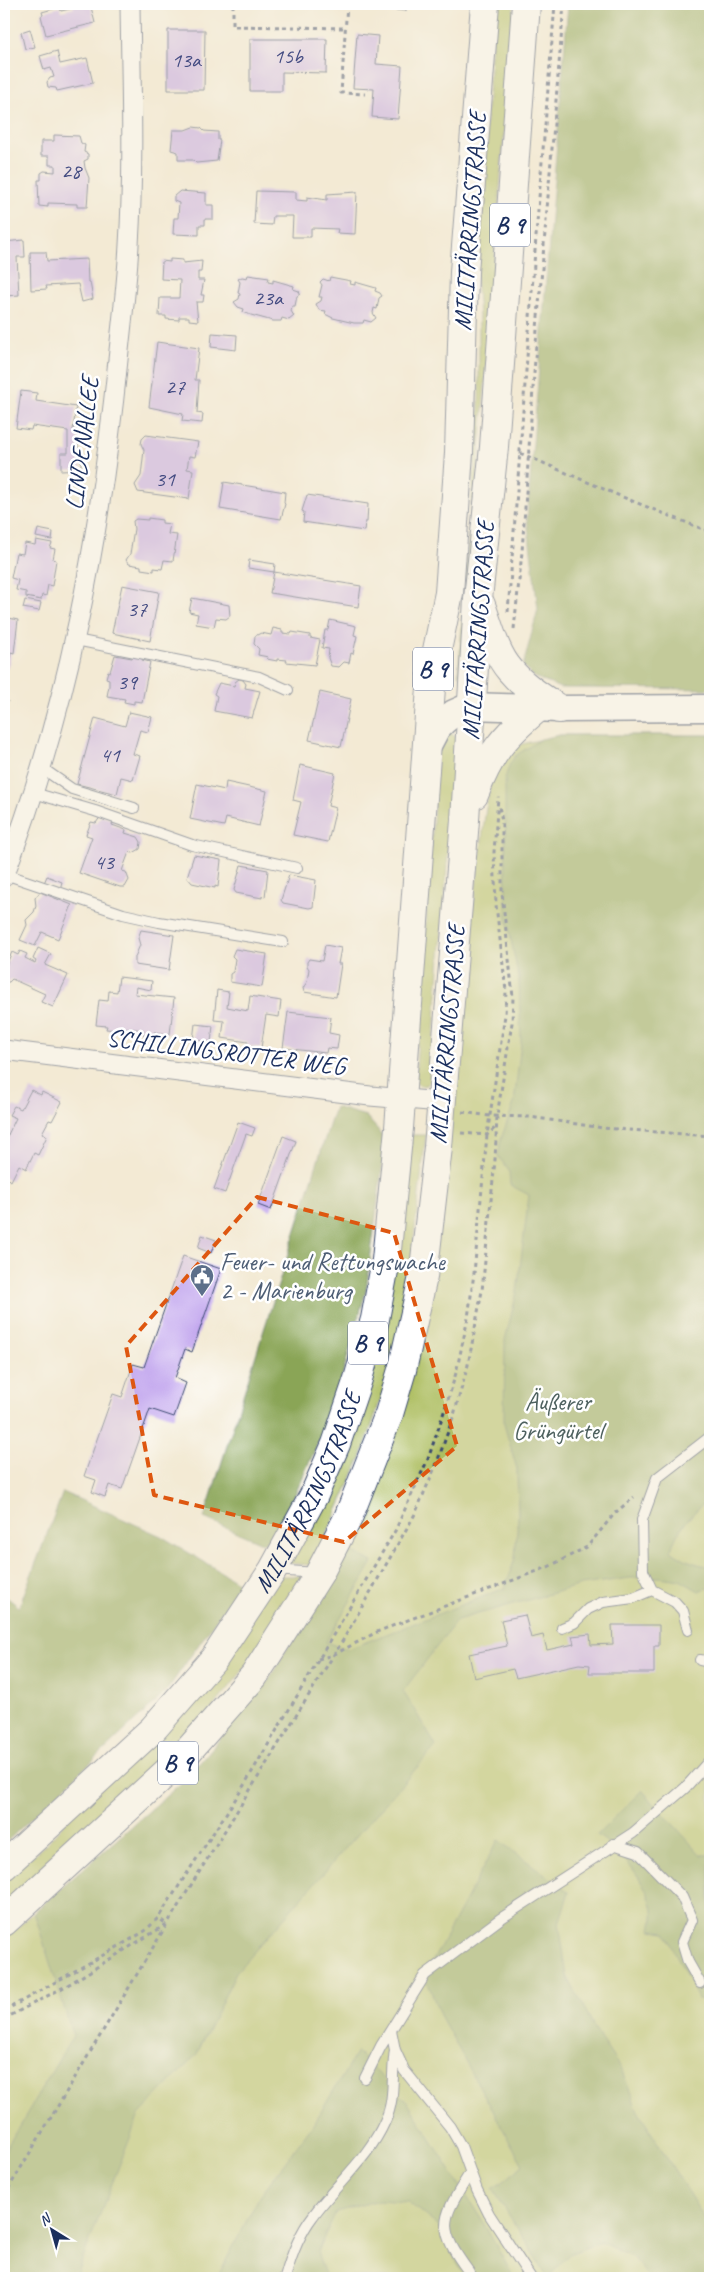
<svg xmlns="http://www.w3.org/2000/svg" width="714" height="2282" viewBox="0 0 714 2282" font-family="Caveat,sans-serif">
<style>
.green{fill:#adbe61;stroke:#647660}
.forest{fill:#8aa557;stroke:#526a5a}
.building{fill:#bfa2ed}
.lines{fill:none;stroke-linecap:round;stroke-linejoin:round}
.service-casing{stroke:#3b4b70;stroke-width:12}
.minor-casing{stroke:#3b4b70;stroke-width:21}
.secondary-casing{stroke:#3b4b70;stroke-width:29}
.primary-casing{stroke:#3b4b70;stroke-width:30}
.path{stroke:#3b4b70;stroke-width:3;stroke-dasharray:4 4;stroke-linecap:butt}
.service{stroke:#fff;stroke-width:10}
.minor{stroke:#fff;stroke-width:19}
.secondary{stroke:#fff;stroke-width:26}
.primary{stroke:#fff;stroke-width:28}
.marked{fill:none;stroke:#de5710;stroke-width:4;stroke-dasharray:10 6;stroke-linejoin:round}
.labels{text-anchor:middle;dominant-baseline:central;stroke-width:5;stroke-linejoin:round;paint-order:stroke}
.number-label{font-size:22px;fill:#444c82}
.shield{fill:#fff;stroke:#5f6d8e;stroke-width:1}
.shield-label{font-size:24px;font-weight:bold;fill:#1b2f5e}
.street-label{font-size:25px;fill:#1b2f5e;stroke:#fff}
.service-label{font-size:25px;fill:#4e5e75;stroke:#fff;text-anchor:start}
.park-label{font-size:25px;fill:#4e615f;stroke:#fff}
</style>
<rect width="100%" height="100%" fill="#fff"/>
<filter id="ink" filterUnits="userSpaceOnUse"><feTurbulence type="fractalNoise" baseFrequency=".02" numOctaves="2"/><feDisplacementMap in="SourceGraphic" scale="10" xChannelSelector="R" yChannelSelector="G"/><feConvolveMatrix kernelMatrix="1 2 1 2 8 2 1 2 1" color-interpolation-filters="sRGB"/></filter>
<filter id="wash" filterUnits="userSpaceOnUse"><feTurbulence type="fractalNoise" baseFrequency=".0096" numOctaves="4" result="noise"/><feDisplacementMap in="SourceGraphic" scale="20" xChannelSelector="R" yChannelSelector="G"/><feGaussianBlur stdDeviation="1.12" result="paint"/><feColorMatrix in="noise" values="0 0 0 0 0 0 0 0 0 0 0 0 0 0 0 0 0 1.4 0 .05"/><feComposite in="paint" operator="in"/></filter>
<g filter="url(#wash)">
<rect width="100%" height="100%" fill="#f3ead4"/>
<path class="green" d="M495,4H514L469,591L461,674L458,675L479,406V315L475,263Z
M449,732L457,738L431,1071L430,1081L426,1085L420,1086L415,1082L438,748Z
M560,735H710V2278H4V1939L188,1777L268,1681L346,1548L381,1471L398,1423L459,1018L486,808L492,775L509,747Z
M407,1135H426L407,1296L388,1377L361,1458L322,1545L310,1565L288,1563L322,1501Z
M281,1576H304L249,1663L206,1716L4,1908V1881L47,1843Z"/>
<path class="forest" d="M568,4H710V689L560,688L534,677L523,666L538,609L527,519Z
M560,735H710V1497C694,1512 677,1528 671,1550C683,1559 695,1565 710,1566V1586L699,1591L680,1580L660,1577L630,1578L581,1585L457,1620L403,1691L436,1746L236,1972L197,2054L139,2115L75,2278H4V2152L73,2036L34,1912L188,1777L268,1681L346,1548L373,1562L326,1642L348,1649L505,1588L515,1558L518,1517L517,1469L504,1424L505,1340L517,1292L529,1195L510,1185L509,1171L498,1156L501,1139L514,1103L521,1043L519,980L506,914L505,778L510,764L515,756L541,739Z
M335,1107L366,1116L386,1139L366,1291L333,1409L281,1526L264,1544L204,1518Z
M63,1492L161,1536L241,1584L165,1693L4,1844V1595L19,1607Z
M642,1790L701,1855H710V2001L698,1999L665,1932L651,1930C652,1924 654,1916 653,1910C648,1882 620,1850 597,1835Z
M498,1840L569,1892L559,1923L567,1976L600,2038L622,2071L638,2111L710,2228V2278H649L634,2258L600,2242L569,2254L548,2278L493,2189L523,2165L440,2015L425,1975Z
M357,2052L408,2103L481,2219L514,2278H465L438,2226L408,2202L379,2200L336,2212L317,2252L326,2278H217L259,2197L313,2125Z"/>
<g id="blocks">
<path class="building" d="M72,4H94L95,6L91,7L95,23L46,35L41,16L43,15L42,12L60,7L61,11L74,8Z
M381,4H406V11L380,9Z
M30,29L35,47L25,49L21,32Z
M168,30H205L204,90H168Z
M357,34L378,36L376,64L402,66L398,119L372,117L374,89L353,88Z
M250,39H327L326,73L282,72V91H250Z
M57,51L60,64L87,58L93,83L57,91L56,88L48,87L47,82L50,78L54,77L51,68L44,70L40,56Z
M193,127L201,128L204,131L218,132V140H220L217,161L196,163L193,160H178V152L171,150L173,130H185Z
M54,135L79,136L81,143L85,145L84,152L88,154V159L84,161L85,168L89,178L87,207H77V204L48,203V207L39,206L38,180H41V173L44,171L55,172V165H49V156H41V141H54Z
M180,191L206,193V205H213V219H205V225H199V235L173,234L174,218H178L179,203L174,201V196Z
M256,191L296,192V200L307,201V197L327,200V194L357,192L355,234L337,233L338,229L311,228V237H292L293,216H273L272,225L254,224Z
M24,240L25,257H17L19,295L4,296V242Z
M30,252H46L47,261L87,259L88,282H90L93,299L82,302L78,284L46,286L47,289L31,290Z
M170,259L183,260V263L202,261L201,272H198V280H204L201,295H204L203,302H196L198,321L189,320V317H179V320L166,319V316H159L160,298H179L180,280L161,279L162,261L170,262Z
M248,275L269,278L268,282L273,283V280L294,286L293,289L299,291L300,294L297,296L295,306H292L291,311L294,316L289,320L282,318L281,321H273L251,315L243,312L244,309L238,307L234,302L239,299L240,294L238,293L240,282L238,279L242,277L247,278Z
M330,277L351,281L350,284L355,285V282L376,288L375,291L380,293L382,296L379,298L377,309L374,308L373,313L376,318L371,322L364,320L363,323H354L333,318L325,314L326,311L319,310L316,304L321,301L322,297H319L322,285L320,282L323,279L329,281Z
M212,333L237,335L236,350L211,347Z
M157,342L199,348L195,380H199L197,413L203,414L202,423L182,421L183,414L149,407Z
M21,391L37,393L36,401L76,407L73,430L78,431V453H81V470L61,471V453H68V431L32,426L31,430L16,428Z
M146,435L198,442L195,457L189,456L187,469L193,470L189,499L138,492L135,485L141,476L144,450L141,444L142,439Z
M224,482L285,492L284,503L285,504L281,519L220,509Z
M307,495L368,504L367,522H365L364,531L303,522L304,512L302,511Z
M148,518L162,520V523L170,524L168,534L177,535L173,561L164,560L162,569L154,568V571L141,569V566L129,564L126,560L130,554L134,529L133,521L136,519L148,520Z
M38,529L53,532L52,540L36,537Z
M36,540L52,543L50,548L55,549L53,559L56,560L52,586L48,585L46,596L42,595L41,600L26,597V592L16,590L18,580L11,578L16,553L23,554L25,543L35,545Z
M249,560L275,564L274,572L361,586L358,607L270,593L274,572L248,568Z
M122,585L159,592L150,641L112,633Z
M192,598L229,605L230,616L226,619L216,618L214,627L196,624L198,614L189,612Z
M25,600L41,603L39,611L23,608Z
M4,617L18,620L14,653L11,652L8,668L4,667Z
M330,620L356,626L354,635L357,636L353,654L351,653L349,663L344,662L339,667L331,666L328,658L329,649L322,648L325,630H328Z
M273,628L282,630V633L291,634L292,632L310,635V638L320,640L315,665L286,662L287,660L277,659V661L267,659L268,657L258,655L259,649L254,644L255,636L261,633L271,635Z
M115,655L132,658L133,655L143,657L142,660L150,662L142,702L134,701V704L124,702L125,699L107,696L109,686V679L106,678L108,671L110,672Z
M239,679L243,680L246,684L245,688L260,691L252,718L214,711L217,696L214,694L219,683L234,686L235,682Z
M320,692L351,699L341,747L309,740Z
M4,700L8,701L4,714Z
M129,712L152,717L148,732L140,730L133,754L140,756L133,780L121,777L117,794L77,784L95,718L125,726Z
M4,753L7,754L4,768Z
M300,765L335,773L328,806L336,808L328,842L293,835L301,802L293,800Z
M226,782L267,791L259,826L226,818L224,826L190,819L197,784L225,790Z
M101,816L114,820L112,825L126,830L125,833L138,837L141,842L140,849L133,853L129,852L122,871L126,872L129,880L125,887H120L79,873L92,837L86,835L91,822L96,823Z
M194,855L221,860L218,887L215,886V888L192,883L187,877Z
M241,865L268,870L265,897L262,896V898L236,893L234,890Z
M289,875L316,880L313,907L309,908L283,903L281,900Z
M47,876L62,882L60,889L44,883Z
M40,892L72,905L58,939L42,932L35,946L20,940L27,925L26,920L34,912L36,906L35,898Z
M141,930L174,935L169,970L135,965V957L140,945L138,938Z
M325,945L341,948L338,964H341L336,997L304,992L303,988L307,982L309,969L307,966V962L309,959L322,961Z
M38,948L51,954L45,965L68,975L53,1007L41,1002L45,994L12,979L9,982H4V970L12,952L18,955L20,951L27,954L25,958L35,963L36,961L33,959Z
M235,949L267,954L262,987L230,982V974L233,972L235,959L232,956Z
M119,977L152,981L151,990L136,987L135,994L174,998L170,1034L154,1032V1037L143,1036L144,1030L117,1027V1030L106,1029L107,1026L96,1025L99,1000L108,1001L109,991L117,992Z
M217,990L229,992L227,1007L248,1011L250,996L281,1001L279,1017L266,1015L261,1048L247,1046L248,1042L222,1038L224,1021L214,1020Z
M288,1012L331,1017L329,1033L339,1035L337,1049L327,1048L326,1053L283,1048Z
M195,1024L213,1026L211,1042L193,1040Z
M31,1090L41,1095L42,1092L62,1102L52,1121L49,1120L42,1133L47,1136L38,1155L34,1153L26,1169L19,1165L11,1181L4,1177V1143L16,1118L9,1115L14,1106L21,1109Z
M238,1122L255,1128L252,1136L246,1134L225,1193L214,1189Z
M283,1136L296,1141L271,1210L258,1205Z
M202,1235L216,1240L211,1253L198,1248Z
M183,1256L221,1269L192,1352L185,1349L175,1378L186,1383L174,1417L150,1409L122,1489L109,1485L105,1497L92,1492L96,1480L84,1476L113,1394L122,1397L133,1364L144,1367Z
M525,1615L531,1638L543,1635L547,1650L574,1644L572,1636L590,1634L591,1645L613,1644L612,1625H659V1646H654V1673H589L590,1665L579,1664L516,1678L513,1669L474,1678L469,1654L507,1646L501,1620Z"/>
</g>
</g>
<g filter="url(#ink)">
<use href="#blocks" fill-opacity="0" stroke="#3b4b70" stroke-width="1"/>
<g class="lines">
<g class="service-casing">
<path id="service" d="M76,640L259,677L288,690
M42,768L72,789L134,808
M34,793L95,811L192,845L297,868
M5,874L123,914L159,922L283,942
M274,1570L317,1573
M562,1628L574,1623L588,1609L603,1602L633,1598L652,1590
M688,1630L683,1611L675,1602L652,1590L643,1571L642,1520L657,1478L710,1437
M700,1660L710,1662
M613,1844L638,1852L682,1897L692,1920L682,1942L688,1962L700,1983
M391,2030L395,2050L404,2070L450,2127L461,2146L477,2190L489,2214L531,2278
M365,2078L381,2046L425,1975L500,1919L633,1833L685,1788L710,1760
M469,2272C434,2225 443,2218 470,2173
M285,2278C291,2256 299,2234 313,2216C336,2184 369,2158 385,2121C396,2099 391,2073 395,2050"/>
</g>
<g class="minor-casing">
<path id="minor" d="M4,876C68,709 100,538 118,360C122,322 127,283 129,245C134,165 131,84 130,4
M4,1050L370,1096L441,1102"/>
</g>
<g class="secondary-casing">
<path id="secondary" d="M427,747L437,728L444,721L454,713L470,706L559,709L710,708"/>
</g>
<g class="primary-casing">
<g id="primary">
<path d="M481,605C489,626 495,653 510,670C523,686 541,697 559,709"/>
<path d="M474,795C490,753 503,737 538,708"/>
<path id="s1" d="M4,1866L153,1729L214,1659L273,1570L314,1495L336,1444L358,1379L375,1319L386,1260L399,1128L432,674L449,593L459,453L464,272L485,4"/>
<path d="M4,1922L181,1759L254,1676L319,1574L348,1518L389,1414L402,1370L423,1277L438,1147L465,820L478,599L494,447L526,4"/>
</g>
</g>
<path class="path" d="M233,4V26L345,28
M347,4L341,93L365,94
M520,453L620,496L710,532
M508,612L538,210L555,4
M514,629L522,552L537,329L564,4
M462,1112L490,1116L530,1117L603,1128L710,1136
M461,1133L487,1135L496,1127
M318,1659L333,1655L379,1631L548,1567L587,1547L615,1513L634,1497
M4,2011L128,1941L145,1931L158,1918L240,1792L395,1531L428,1459L447,1403L456,1373L468,1318L474,1273L487,1135L505,1015L506,991L496,905L494,852L498,797
M4,2019L66,1986L167,1924L343,1640L415,1514L436,1465L454,1415L468,1365L482,1291L495,1160L497,1116L512,1023L513,997L502,893V821L499,806
M4,2196L167,1924L158,1918"/>
<use href="#service" class="service"/>
<use href="#minor" class="minor"/>
<use href="#secondary" class="secondary"/>
<use href="#primary" class="primary"/>
</g>
</g>
<path d="M0 0H714V2282H0ZM257,1197L394,1233L457,1446L344,1542L154,1495L126,1346Z" fill="#f3ead4" fill-opacity=".55" fill-rule="evenodd"/>
<path class="marked" d="M257,1197L394,1233L457,1446L344,1542L154,1495L126,1346Z"/>
<defs>
<g id="civic-pin" transform="scale(1.25)"><path d="M0 17L-7.5 6A9.5 9.5 0 1 1 7.5 6Z" fill="#5c6f8a" stroke="#fff"/><path d="M-.6-6.5H3V-4.5H.6V-3L4-1V1h2V6H-6V1h2V-1L-.6-3ZM-1.2 2.5V6h2.4V2.5Z" fill="#fff"/></g>
</defs>
<g fill-rule="evenodd">
<use href="#civic-pin" x="202" y="1276"/>
</g>
<g class="labels">
<g class="number-label">
<text x="288" y="56">15b</text>
<text x="186" y="60">13a</text>
<text x="71" y="171">28</text>
<text x="268" y="298">23a</text>
<text x="175" y="387">27</text>
<text x="165" y="479">31</text>
<text x="137" y="609">37</text>
<text x="127" y="682">39</text>
<text x="110" y="755">41</text>
<text x="104" y="862">43</text>
</g>
<g class="shield">
<rect x="490" y="203.5" width="40" height="43" rx="4"/>
<rect x="413" y="647.5" width="40" height="43" rx="4"/>
<rect x="348" y="1321.5" width="40" height="43" rx="4"/>
<rect x="158" y="1741.5" width="40" height="43" rx="4"/>
</g>
<g class="shield-label">
<text x="510" y="225">B 9</text>
<text x="433" y="669">B 9</text>
<text x="368" y="1343">B 9</text>
<text x="178" y="1763">B 9</text>
</g>
<g class="street-label">
<text transform="translate(470 221) rotate(-86)">MILITÄRRINGSTRASSE</text>
<text transform="translate(82 443) rotate(-83)">LINDENALLEE</text>
<text transform="translate(478 630) rotate(-86)">MILITÄRRINGSTRASSE</text>
<text transform="translate(447 1034) rotate(-85)">MILITÄRRINGSTRASSE</text>
<text transform="translate(226 1052) rotate(7)">SCHILLINGSROTTER WEG</text>
<text stroke="none"><textPath href="#s1" startOffset="488">MILITÄRRINGSTRASSE</textPath></text>
</g>
<g class="service-label">
<text x="220" y="1262">Feuer- und Rettungswache<tspan x="220" dy="29">2 - Marienburg</tspan></text>
</g>
<g class="park-label">
<text x="558" y="1402">Äußerer<tspan x="558" dy="29">Grüngürtel</tspan></text>
</g>
</g>
<rect width="714" height="2282" fill="none" stroke="#fff" stroke-width="20"/>
<g transform="translate(52 2230) rotate(323)" stroke="#ffffff" stroke-width="4" paint-order="stroke">
<path d="M0-4L9 19L0 12L-9 19Z" fill="#1b2f5e"/>
<text y="-8" font-size="14" font-weight="bold" text-anchor="middle" fill="#1b2f5e">N</text>
</g>
</svg>
